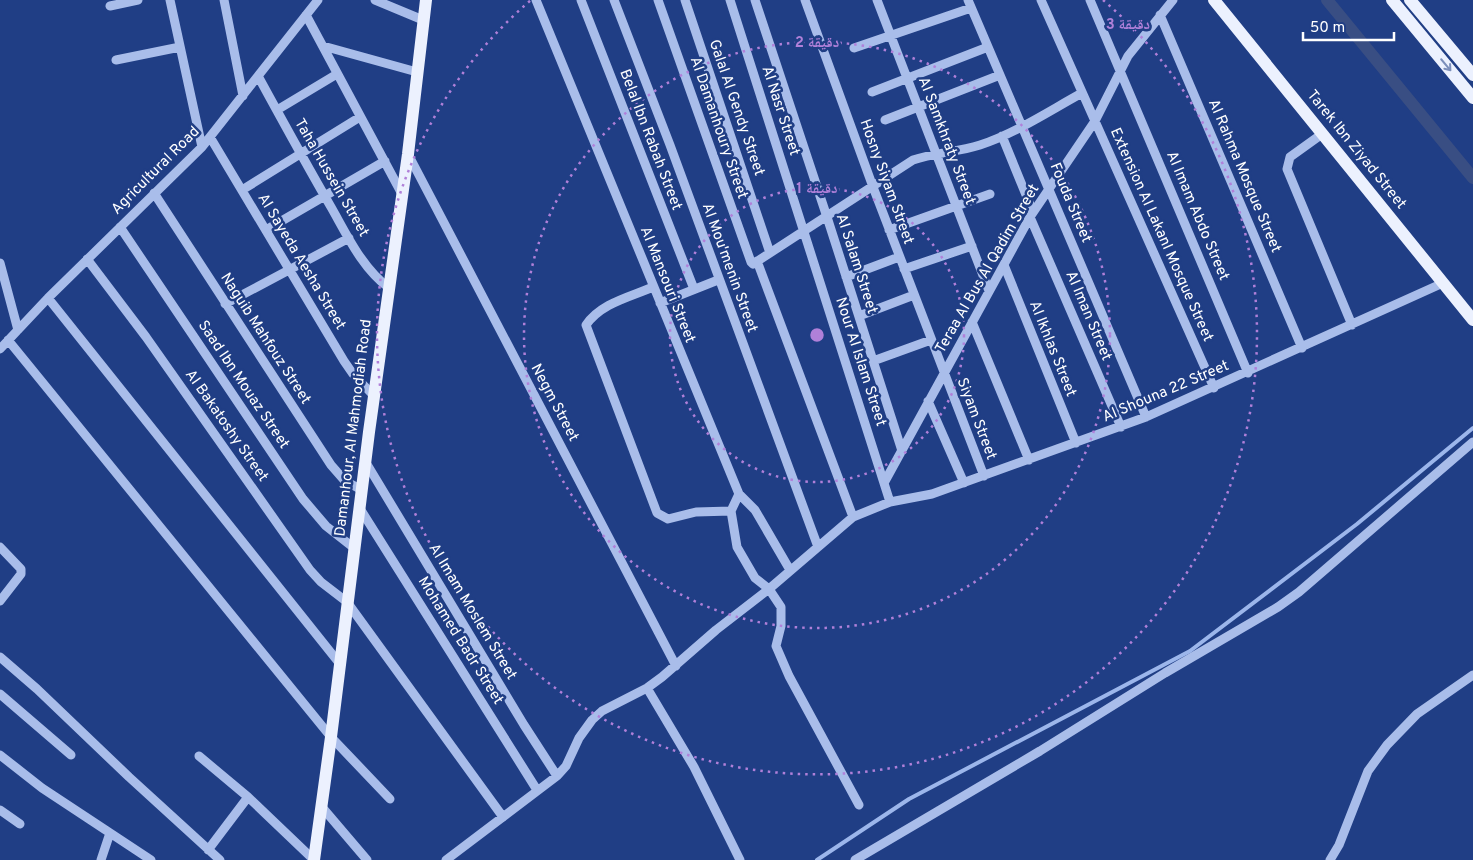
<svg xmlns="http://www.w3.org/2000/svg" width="1473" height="860" viewBox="0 0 1473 860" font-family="Overpass,'Noto Naskh Arabic',sans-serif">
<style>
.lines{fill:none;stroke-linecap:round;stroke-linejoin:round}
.stream{stroke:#9cb6eb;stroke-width:4}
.canal{stroke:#394e83;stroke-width:12}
.minor{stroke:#a9bdea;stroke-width:9}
.major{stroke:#ecf1fe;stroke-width:12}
.oneway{stroke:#7c8fbb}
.ring{fill:none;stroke:#b080d9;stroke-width:2.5;stroke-dasharray:2.5 5}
.labels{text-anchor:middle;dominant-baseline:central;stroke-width:5;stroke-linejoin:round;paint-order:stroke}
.street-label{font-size:15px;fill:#fff;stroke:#203e85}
.centre{fill:#b080d9;stroke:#203e85;stroke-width:2.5}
.ring-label{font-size:15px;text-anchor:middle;font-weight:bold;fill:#b080d9;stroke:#203e85;stroke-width:5;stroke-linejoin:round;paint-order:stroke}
</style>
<rect width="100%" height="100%" fill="#203e85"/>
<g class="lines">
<path class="stream" d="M817,860L909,799L1190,651L1357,524L1473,428"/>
<path class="canal" d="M1327,0L1473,178"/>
<path class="minor" d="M170,0L202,147
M224,0L243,96
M375,0L423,20
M536,0L739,494L755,510L790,570
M581,0L694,289
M614,0L670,145L818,547
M658,0L751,262L753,264L913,160C934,153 958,152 980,145C1016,133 1049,111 1082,93
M685,0L770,253
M730,0L890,502
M755,0L827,217L902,451
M805,0L873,187L984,476
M877,0L989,291
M968,0L1146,417
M1041,0L1214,388
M1090,0L1248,373
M110,6L138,0
M306,15L402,194
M1160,15L1302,348
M323,46L417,72
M854,48L971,8
M116,60L180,47
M258,76C282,120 306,164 331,207C347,235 362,268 389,288
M872,92L988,47
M277,110L337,74
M885,120L1000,75
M1322,134L1290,157L1287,169L1352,325
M1002,136L1033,212
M210,137L344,361L353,374L374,396
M408,154L676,666
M242,190L360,117
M154,193L331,465L345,481L362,490
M1030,217L1121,427
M120,227L303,499L326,526L354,548
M266,230L385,161
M889,230L990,194
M87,259L146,337L310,570L321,582L347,602L503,817
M757,261L853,517
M0,263L18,330
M1004,265L1076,443
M904,269L972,246
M846,277L899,257
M653,287C630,297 601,303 586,325L657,513L668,519L696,512L731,511
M48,298L340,664
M660,303L718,280
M225,304L349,238
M859,316L914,295
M972,322L1029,460
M8,340L331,737L390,799
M0,349L48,298L202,147L318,0
M873,361L931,340
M928,401L964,483
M365,461L524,725L557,776
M884,483L1030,217L1095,121L1128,56L1173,0
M739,494L731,511L737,547L755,578L769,589L781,607V626L776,646L789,676L859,805
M359,507L537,790
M0,547L21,569V574L0,601
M0,657L37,689L129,777L220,860
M647,688L694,767L740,860
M0,694L71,755
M0,755L42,788L151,860
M199,756L248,797L314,860
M321,806L367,860
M0,810L20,824
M208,850L248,797
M101,860L110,833
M446,860L557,776L566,766L579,738L592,720L602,711L647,688L662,677L716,630L769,589L853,517L890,502L932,494L1146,417L1443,283
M855,860L1040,751L1165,673L1278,607L1299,592L1473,442
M1330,860L1339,845L1368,771L1387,745L1417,714L1473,675"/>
<path class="major" d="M1214,0L1473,320
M1392,0L1473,98
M1410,0L1473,75
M314,860L331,737L369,432L408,154L426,0"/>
</g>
<defs><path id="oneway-shaft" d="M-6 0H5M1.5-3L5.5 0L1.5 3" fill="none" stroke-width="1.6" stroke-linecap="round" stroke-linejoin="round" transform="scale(1.25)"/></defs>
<use class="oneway" href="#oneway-shaft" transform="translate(1446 65) rotate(50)"/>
<g class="ring">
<circle cx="817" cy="335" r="147"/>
<circle cx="817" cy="335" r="293"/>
<path d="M1103 0A440 440 0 1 1 531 0"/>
</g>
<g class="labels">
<g class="street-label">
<text transform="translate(736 108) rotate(71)">Galal Al Gendy Street</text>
<text transform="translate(780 111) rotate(72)">Al Nasr Street</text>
<text transform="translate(718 128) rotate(71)">Al Damanhoury Street</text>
<text transform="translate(650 140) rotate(69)">Belal Ibn Rabah Street</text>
<text transform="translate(946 141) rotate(69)">Al Samkhraty Street</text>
<text transform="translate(1356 150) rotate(51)">Tarek Ibn Ziyad Street</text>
<text transform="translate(156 171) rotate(-45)">Agricultural Road</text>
<text transform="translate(1244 176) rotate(67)">Al Rahma Mosque Street</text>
<text transform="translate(331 178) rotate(60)">Taha Hussein Street</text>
<text transform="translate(886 182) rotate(70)">Hosny Siyam Street</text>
<text transform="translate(1070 203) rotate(67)">Fouda Street</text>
<text transform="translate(1197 216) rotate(67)">Al Imam Abdo Street</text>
<text transform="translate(1161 235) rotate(66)">Extension Al LakanI Mosque Street</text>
<text transform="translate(301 262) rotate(59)">Al Sayeda Aesha Street</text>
<text transform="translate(856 264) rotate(72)">Al Salam Street</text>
<text transform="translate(729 268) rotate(70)">Al Mou'menin Street</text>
<text transform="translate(988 269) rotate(-60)">Teraa Al Bus Al Qadim Street</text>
<text transform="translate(667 285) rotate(68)">Al Mansouri Street</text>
<text transform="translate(1088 316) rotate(67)">Al Iman Street</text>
<text transform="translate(265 339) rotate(57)">Naguib Mahfouz Street</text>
<text transform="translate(1052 349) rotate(68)">Al Ikhlas Street</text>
<text transform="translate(860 362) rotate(72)">Nour Al Islam Street</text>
<text transform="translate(243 385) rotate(56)">Saad Ibn Mouaz Street</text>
<text transform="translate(1166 392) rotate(-23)">Al Shouna 22 Street</text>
<text transform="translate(554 403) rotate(62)">Negm Street</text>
<text transform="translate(976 419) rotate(69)">Siyam Street</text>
<text transform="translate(226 426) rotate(55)">Al Bakatoshy Street</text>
<text transform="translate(354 428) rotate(-83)">Damanhour, Al Mahmodiah Road</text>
<text transform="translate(472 612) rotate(59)">Al Imam Moslem Street</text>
<text transform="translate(460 641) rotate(58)">Mohamed Badr Street</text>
</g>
</g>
<circle cx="817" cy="335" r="8" class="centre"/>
<g class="ring-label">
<text x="1128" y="29">3 دقيقة</text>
<text x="817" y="47">2 دقيقة</text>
<text x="817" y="193">1 دقيقة</text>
</g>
<path d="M1303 32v8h91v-8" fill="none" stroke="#ffffff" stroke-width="2.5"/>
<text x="1310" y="32" font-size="15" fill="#ffffff" stroke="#203e85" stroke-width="4" paint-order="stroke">50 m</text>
</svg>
